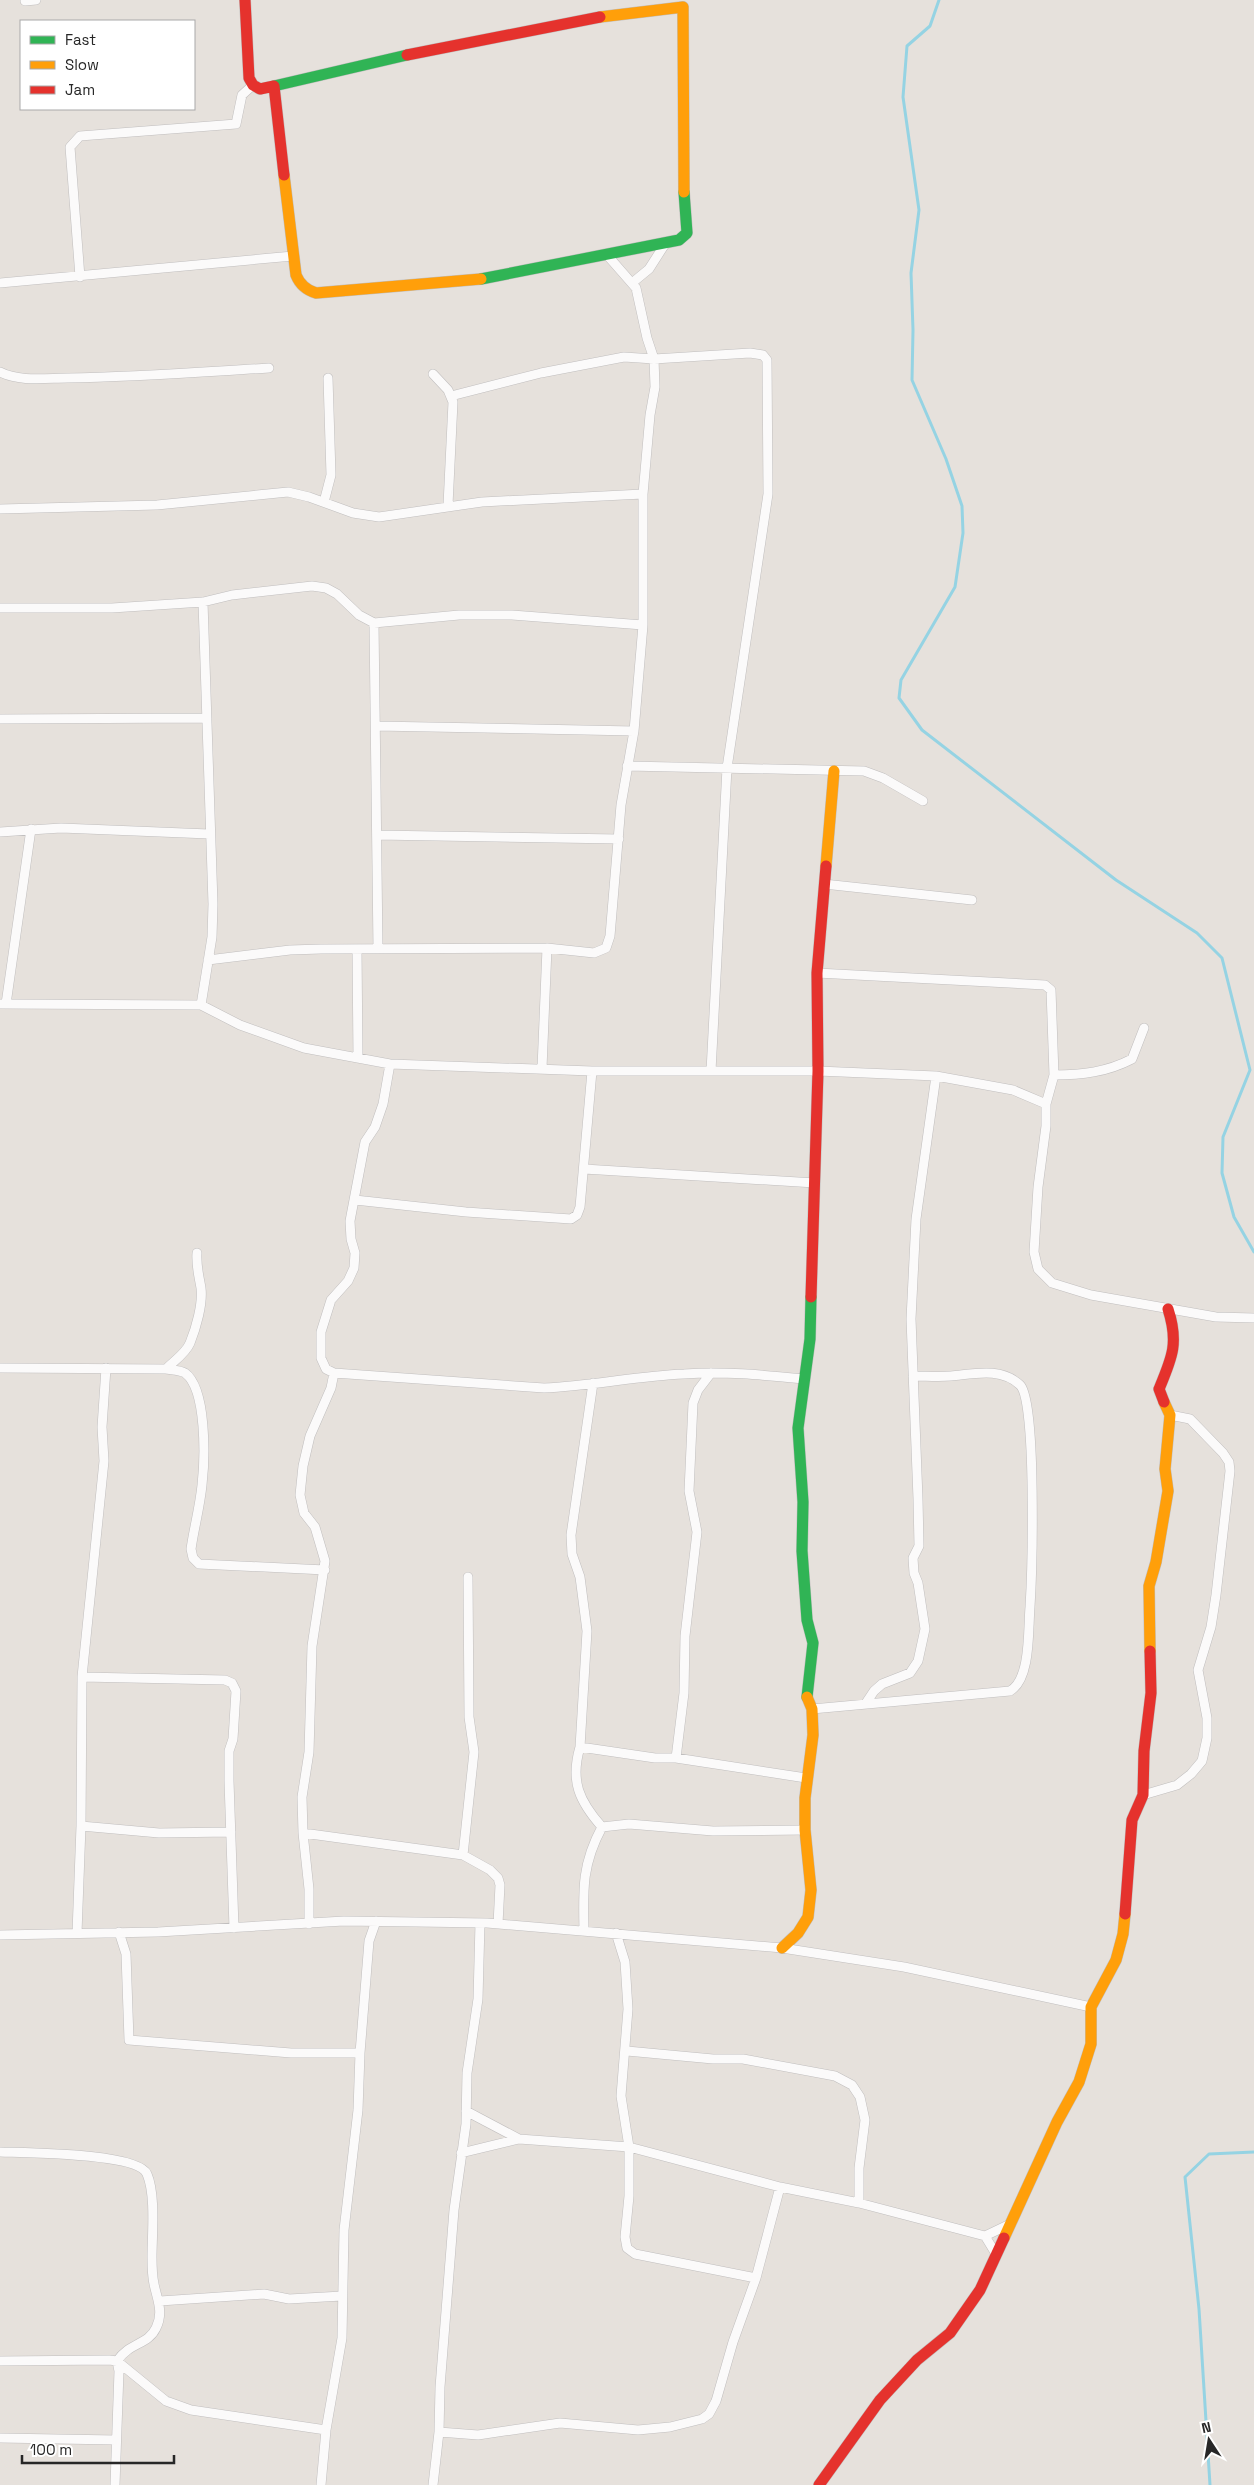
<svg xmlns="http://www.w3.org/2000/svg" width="1254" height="2485" viewBox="0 0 1254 2485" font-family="'Space Grotesk',sans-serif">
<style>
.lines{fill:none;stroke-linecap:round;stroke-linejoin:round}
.stream{stroke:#95d3e3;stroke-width:3}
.street-casing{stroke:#c0bebe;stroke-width:10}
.fast-casing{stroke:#c0bebe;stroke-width:12}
.slow-casing{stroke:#c0bebe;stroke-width:12}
.jam-casing{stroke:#c0bebe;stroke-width:12}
.street{stroke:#fbfafa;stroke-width:9}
.fast{stroke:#30b455;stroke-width:11}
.slow{stroke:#ff9f0a;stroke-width:11}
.jam{stroke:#e5322d;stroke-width:11}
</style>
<rect width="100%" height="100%" fill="#e6e1dc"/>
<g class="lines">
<path class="stream" d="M939,0L930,26L907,46L903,97L919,210L911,273L913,330L912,380L946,459L962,506L963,533L955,587L901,680L899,698L922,730L1116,880L1197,933L1222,958L1250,1070L1223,1137L1222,1173L1234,1217L1254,1252
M1210,2485L1199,2309L1185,2177L1209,2154L1254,2152"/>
<g class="street-casing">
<path id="street" d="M25,1L36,0
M80,277L70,147L80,136L236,124L242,95L253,85
M0,283L293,256
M632,283L649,269L665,244
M0,372C19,382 47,378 68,378C135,377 202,372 269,368
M433,374L448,390L453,402L448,505
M451,396L541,373L624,357L654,359L750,353L763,355L767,360L768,494L727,768L711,1071
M324,502L331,475L328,378
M0,509L157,505L288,492L309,497L353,513L379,517L482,502L643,494
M0,608H112L203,602L232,595L312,586L326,588L337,594L359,615L374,623L459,615H512L643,625
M374,623L378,949
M0,719L207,718
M376,726L634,731
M627,766L864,771L883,778L923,801
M0,832L61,828L209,834
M377,835L619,839
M824,884L972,900
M357,949L358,1058
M208,960L290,950L321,949L547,948L594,953L606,948L610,936L621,805L634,731L643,625V494L650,415L655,387L654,359L647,338L636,288L608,256
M817,973L1045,985L1051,990L1054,1075L1046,1104V1126L1038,1187L1034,1252L1038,1269L1052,1283L1091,1295L1216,1317L1254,1318
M0,1004L201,1005L240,1025L304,1048L390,1064L592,1071H818L936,1076L1013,1090L1046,1104
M6,1004L31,829
M201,1005L212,937L213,904L203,602
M390,1064L383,1104L375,1127L365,1142L350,1221L351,1239L355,1253L354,1268L348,1281L331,1300L321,1332V1358L326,1369L334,1373L544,1388C591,1386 637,1376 684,1374C724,1371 763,1375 803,1379
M542,1068L547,948
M1054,1075C1082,1075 1107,1072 1132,1059L1144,1028
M584,1169L815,1183
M355,1200L466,1212L571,1219L577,1215L580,1207L592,1071
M0,1368L166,1369C171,1370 180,1370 185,1373C207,1389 205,1459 202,1485C200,1506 194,1528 191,1549L193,1558L199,1564L325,1570
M166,1369C174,1361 186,1353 190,1343C196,1328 203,1304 201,1288C199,1276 196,1266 197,1253
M593,1383L571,1535L572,1554L580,1577L587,1631L580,1747C570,1781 579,1801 602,1827
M82,1677L225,1680L232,1683L236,1691L233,1739L229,1751V1781L234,1928
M866,1703L874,1691L882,1684L910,1673L918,1661L925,1629L918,1583L914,1573L913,1558L919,1546L918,1499L911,1319L916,1219L936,1076
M812,1709L1010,1691C1031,1679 1028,1630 1030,1607C1032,1575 1037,1401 1020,1385C1001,1367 974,1374 951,1376C939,1377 926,1376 913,1376
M580,1747L655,1758H676L806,1778
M676,1758L684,1693L685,1636L697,1532L689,1491L693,1403L698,1390L711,1373
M1143,1795L1177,1785L1191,1774L1202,1761L1207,1738V1718L1198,1670L1211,1627L1216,1595L1230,1471L1229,1462L1223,1453L1190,1419L1170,1415
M81,1826L159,1833L231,1832
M303,1833L463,1855L490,1870L498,1878L500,1885L498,1924
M463,1855L474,1752L469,1717L468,1577
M309,1924V1889L303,1833L302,1797L309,1752L312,1646L325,1561L315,1527L304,1513L300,1495L303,1466L310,1436L331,1388L334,1373
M584,1930C583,1889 582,1864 602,1827L629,1824L713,1831L805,1830
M119,1932L126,1954L129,2040L291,2053H360
M77,1933L81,1826L82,1677L104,1461L102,1427L106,1368
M616,1933L625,1962L628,2009L621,2096L629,2147V2196L625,2237L627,2248L635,2254L756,2278
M0,1935L158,1932L344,1921L487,1923L782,1948L904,1967L1091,2007
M627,2051L713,2059H743L835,2076L852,2085L860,2097L865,2120L859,2168V2203
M466,2111L519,2139
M0,2152C25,2153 138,2153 147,2174C156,2195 152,2235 152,2257C152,2266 152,2275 154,2284C157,2299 164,2312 156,2328C148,2345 130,2342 117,2361L166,2401L191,2410L326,2430
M461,2153L519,2139L629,2147L780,2187L859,2203L985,2236L1008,2225
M985,2236L996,2254
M160,2301L264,2294L289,2299L342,2296
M0,2361L109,2360L117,2361L119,2371L115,2485
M439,2432L478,2435L560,2423L638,2430L670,2427L702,2419L709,2414L716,2401L733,2342L756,2278L780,2187
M0,2438L116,2440
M321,2485L326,2430L342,2338L344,2230L358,2110L360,2053L369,1941L376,1921
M433,2485L439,2432L440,2387L454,2210L466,2124L467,2073L478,1999L480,1923"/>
</g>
<g class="fast-casing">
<path id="fast" d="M274,86L407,55
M481,279L679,240L687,233L684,192
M807,1697L813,1643L807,1620L802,1551L803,1502L798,1428L810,1339L811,1297"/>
</g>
<g class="slow-casing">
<path id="slow" d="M600,17L683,7L684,192
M284,175L296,275C300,285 306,290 316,293L481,279
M826,866L834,771
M1150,1651L1149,1586L1156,1562L1168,1491L1165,1469L1170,1415L1164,1402
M782,1948L798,1933L808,1917L811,1890L805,1830V1798L813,1735L812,1709L807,1697
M1004,2238L1057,2122L1079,2082L1091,2044V2007L1116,1960L1123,1934L1125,1914"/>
</g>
<g class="jam-casing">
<path id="jam" d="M245,0L249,78L253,85L260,89L274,86L284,175
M407,55L600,17
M811,1297L818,1071L817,973L826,866
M1164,1402L1159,1389C1172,1358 1179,1343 1168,1309
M1125,1914L1132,1820L1143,1795L1144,1751L1151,1693L1150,1651
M819,2485L880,2400L917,2360L950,2333L980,2290L1004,2238"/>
</g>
<use href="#street" class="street"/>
<use href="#fast" class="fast"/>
<use href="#slow" class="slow"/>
<use href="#jam" class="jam"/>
</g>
<rect x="20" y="20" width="175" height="90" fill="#ffffff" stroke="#a9a9a9"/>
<rect x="30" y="36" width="25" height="8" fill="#30b455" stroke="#a9a9a9"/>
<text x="65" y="45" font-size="15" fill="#272727">Fast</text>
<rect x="30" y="61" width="25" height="8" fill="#ff9f0a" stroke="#a9a9a9"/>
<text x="65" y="70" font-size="15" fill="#272727">Slow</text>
<rect x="30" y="86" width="25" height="8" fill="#e5322d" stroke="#a9a9a9"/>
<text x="65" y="95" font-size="15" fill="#272727">Jam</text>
<g transform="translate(1209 2440) rotate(348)" stroke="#ffffff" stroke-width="4" paint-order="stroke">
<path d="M0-4L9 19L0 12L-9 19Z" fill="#272727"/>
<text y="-8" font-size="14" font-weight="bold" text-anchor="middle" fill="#272727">N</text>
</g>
<path d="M22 2455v8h152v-8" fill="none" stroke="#272727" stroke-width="2.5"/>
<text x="30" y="2455" font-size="15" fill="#272727" stroke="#ffffff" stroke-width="4" paint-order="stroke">100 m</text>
</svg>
